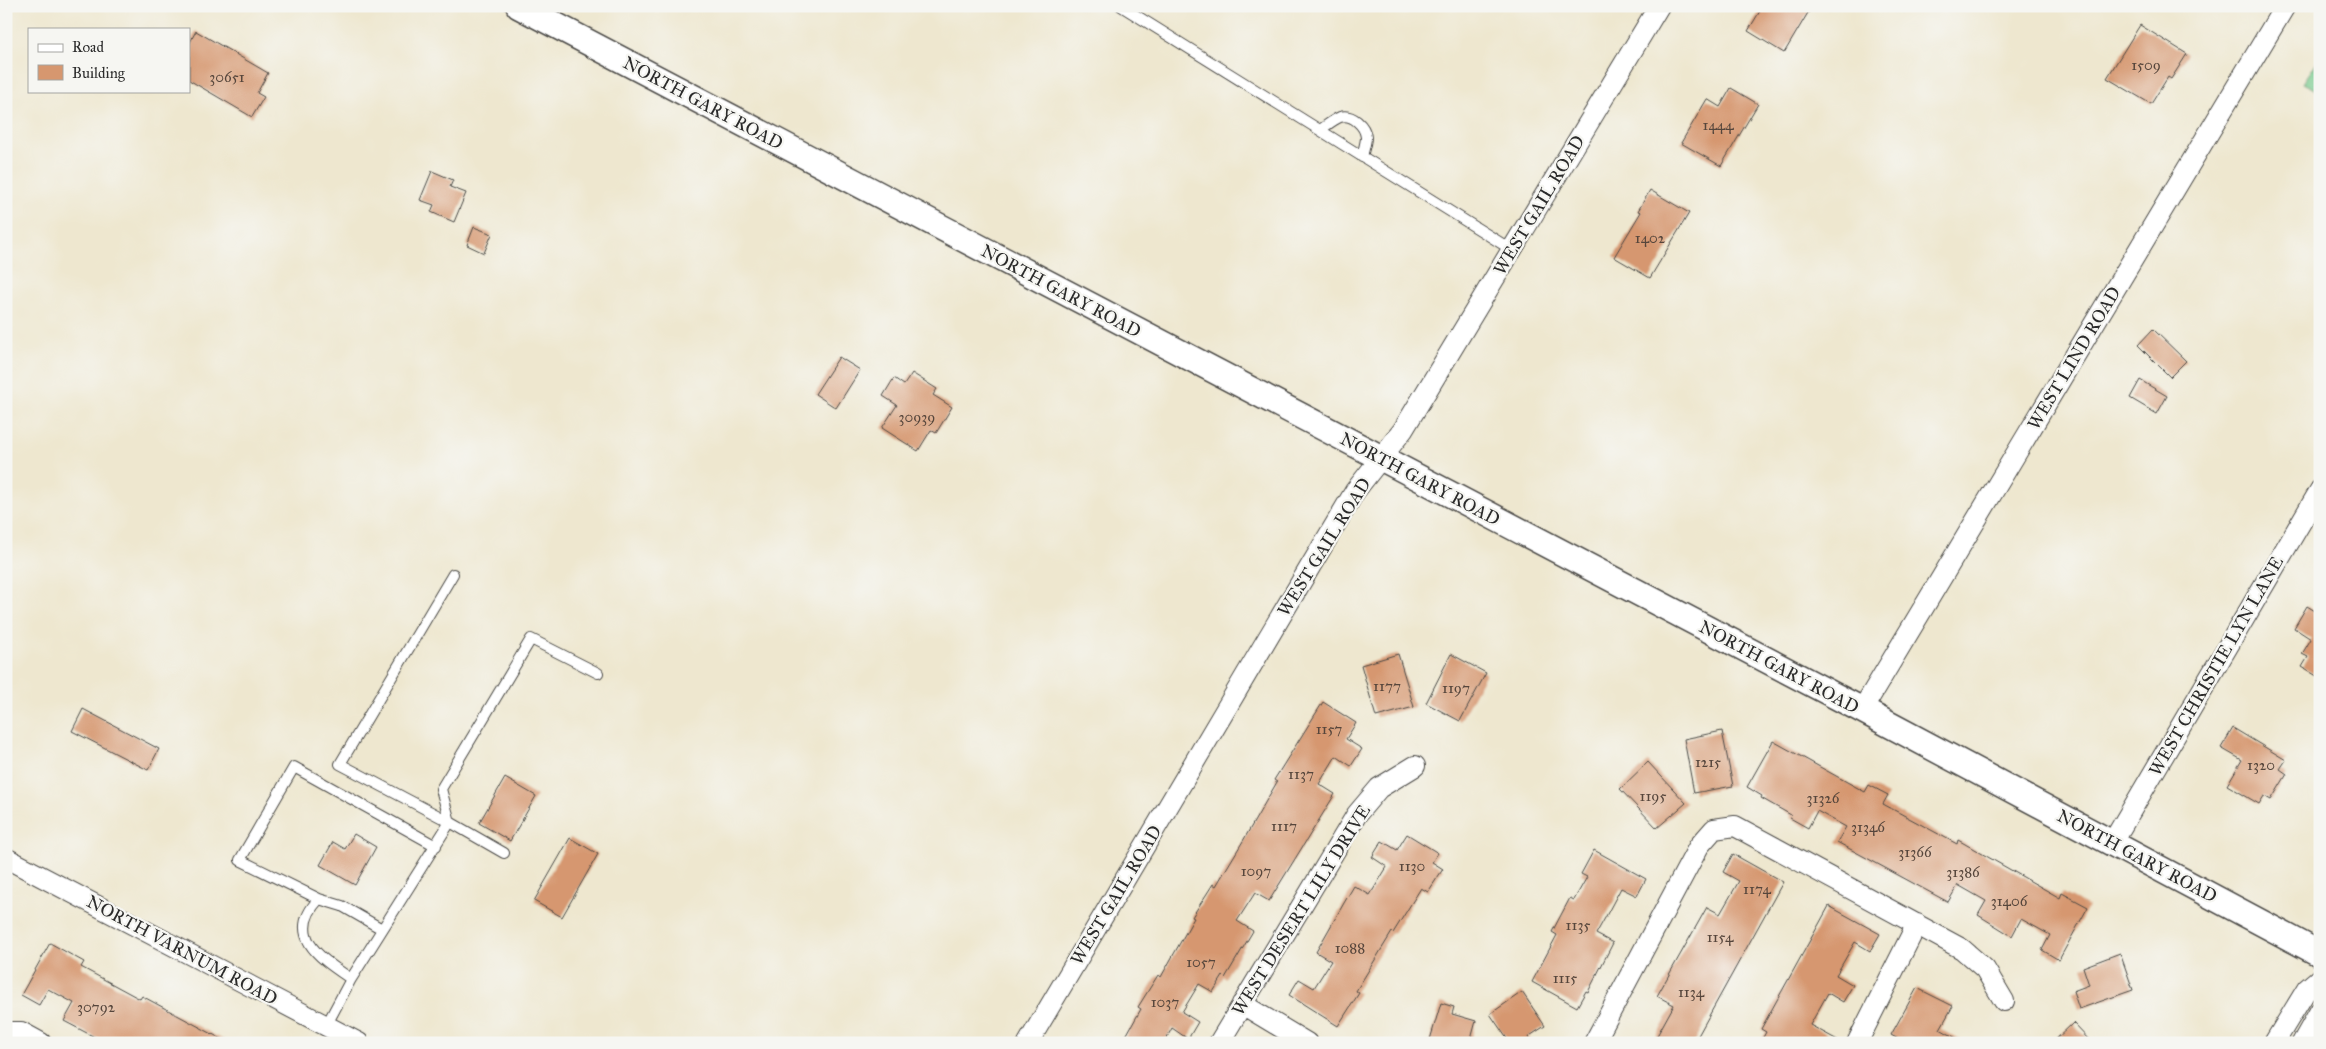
<svg xmlns="http://www.w3.org/2000/svg" width="2326" height="1049" viewBox="0 0 2326 1049" font-family="'IM FELL Great Primer',serif">
<style>
.green{fill:#77ca8c;stroke:#517a5c}
.building{fill:#d6976f}
.lines{fill:none;stroke-linecap:round;stroke-linejoin:round}
.service-casing{stroke:#484744;stroke-width:12}
.minor-casing{stroke:#484744;stroke-width:22}
.tertiary-casing{stroke:#484744;stroke-width:28}
.service{stroke:#fff;stroke-width:10}
.minor{stroke:#fff;stroke-width:20}
.tertiary{stroke:#fff;stroke-width:25}
.labels{text-anchor:middle;dominant-baseline:central;stroke-width:4.5;stroke-linejoin:round;paint-order:stroke}
.number-label{font-size:15px;fill:#56463c}
.street-label{font-size:18px;fill:#2b2b2b;stroke:#f6f6f2}
</style>
<rect width="100%" height="100%" fill="#f6f6f2"/>
<filter id="ink" filterUnits="userSpaceOnUse"><feTurbulence type="fractalNoise" baseFrequency=".02" numOctaves="2"/><feDisplacementMap in="SourceGraphic" scale="10" xChannelSelector="R" yChannelSelector="G"/><feConvolveMatrix kernelMatrix="1 2 1 2 8 2 1 2 1" color-interpolation-filters="sRGB"/></filter>
<filter id="wash" filterUnits="userSpaceOnUse"><feTurbulence type="fractalNoise" baseFrequency=".0096" numOctaves="4" result="noise"/><feDisplacementMap in="SourceGraphic" scale="20" xChannelSelector="R" yChannelSelector="G"/><feGaussianBlur stdDeviation="1.12" result="paint"/><feColorMatrix in="noise" values="0 0 0 0 0 0 0 0 0 0 0 0 0 0 0 0 0 1.4 0 .05"/><feComposite in="paint" operator="in"/></filter>
<g filter="url(#wash)">
<rect width="100%" height="100%" fill="#eee7cf"/>
<path class="green" d="M2320,57V92L2303,83Z"/>
<g id="blocks">
<path class="building" d="M1763,6H1812L1784,53L1748,31Z
M2140,25L2187,54L2171,79L2168,77L2151,104L2107,78Z
M196,31L268,73L257,93L264,97L252,117L189,80V44Z
M1731,88L1758,104L1721,166L1681,143L1707,99L1720,107Z
M432,171L453,180L450,187L466,193L454,222L431,212L434,205L420,200Z
M1650,190L1689,213L1650,278L1614,257L1641,212L1638,211Z
M474,227L492,234L484,253L467,245Z
M2153,329L2186,361L2170,377L2138,345Z
M839,357L860,370L836,408L815,394Z
M912,373L937,389L933,395L952,407L936,433L931,430L918,451L882,428L897,405L883,396L894,378L904,385Z
M2140,380L2167,396L2157,414L2130,398Z
M2307,606L2320,614V678L2302,667L2308,657L2302,654L2311,639L2294,628Z
M1398,654L1414,707L1376,717L1361,665Z
M1451,654L1486,673L1460,721L1426,703Z
M1323,702L1356,723L1346,739L1362,749L1351,766L1336,756L1319,784L1335,794L1269,901L1255,893L1237,921L1253,931L1225,978L1223,976L1213,992L1199,984L1182,1012L1198,1022L1188,1039L1172,1028L1164,1043H1122L1141,1009L1138,1007L1158,975L1161,977L1194,918L1192,917L1213,884L1216,886L1243,841L1277,782L1274,780Z
M83,709L159,749L148,770L72,731Z
M2233,728L2286,760L2280,769L2287,774L2271,800L2264,796L2259,804L2227,785L2242,760L2221,748Z
M1722,731L1733,786L1694,793L1684,739Z
M1773,741L1865,792L1869,785L1888,795L1883,804L1957,844L1958,840L2060,898L2062,893L2088,907L2059,960L2042,950L2050,935L2021,919L2012,936L1978,915L1986,901L1958,885L1948,902L1837,842L1846,827L1817,811L1808,828L1790,818L1791,815L1761,798L1762,796L1747,787Z
M1648,762L1686,803L1657,828L1620,789Z
M505,778L536,796L510,841L479,823Z
M354,834L376,847L355,885L320,865L333,842L345,849Z
M1407,834L1438,853L1432,862L1443,869L1428,892L1421,888L1393,933L1392,932L1356,991L1359,993L1338,1026L1289,995L1299,979L1314,988L1331,961L1316,952L1344,903L1354,886L1370,895L1387,867L1372,857L1382,841L1397,850Z
M570,838L598,854L562,917L534,901Z
M1594,850L1646,879L1637,896L1621,888L1605,918L1596,934L1613,943L1588,992L1586,991L1577,1007L1532,982L1557,935L1552,932L1570,898L1574,900L1587,877L1581,874Z
M1733,854L1783,882L1694,1043H1653L1674,1005L1657,996L1707,907L1720,914L1739,881L1723,872Z
M1829,906L1880,934L1870,951L1855,942L1836,975L1853,985L1843,1002L1828,993L1810,1025L1843,1043H1760L1766,1032L1761,1029Z
M50,943L84,962L81,967L140,999L142,996L229,1043H106L64,1021L74,1003L48,989L39,1005L21,995Z
M2120,953L2133,990L2079,1009L2073,991L2089,985L2083,967Z
M1917,988L1953,1006L1940,1029L1965,1043H1905L1891,1035Z
M1522,992L1545,1026L1528,1037L1532,1043H1510L1490,1014Z
M1441,1003L1454,1007L1452,1014L1476,1021L1470,1043H1429Z
M2073,1023L2092,1043H2052Z"/>
</g>
</g>
<g filter="url(#ink)">
<use href="#blocks" fill-opacity="0" stroke="#484744" stroke-width="1"/>
<g class="lines">
<g class="service-casing">
<path id="service" d="M1121,6L1512,250
M1320,130C1326,126 1333,120 1340,117C1352,113 1365,126 1366,137C1366,143 1363,151 1362,157
M450,822L340,764L453,574
M450,822L441,789L531,639L598,673
M319,899L240,860L294,767L436,846
M351,979C322,959 284,936 319,899L342,906L382,929
M326,1026L351,979L450,822L504,853"/>
</g>
<g class="minor-casing">
<path id="minor" d="M1862,710L2285,6
M2112,843L2320,490
M6,858L359,1043
M1242,1004L1307,1043
M6,1032H21L41,1043
M1028,1043L1355,491L1403,430L1659,6
M1219,1043L1357,814L1379,788L1415,766
M1594,1043L1699,846L1714,829L1735,826L1962,949L1985,969L2004,1001
M1857,1043L1917,924
M2274,1043L2307,989L2320,978
M2302,1043L2320,1011"/>
</g>
<g class="tertiary-casing">
<path id="tertiary" d="M519,6L1862,710L2320,954"/>
</g>
<use href="#service" class="service"/>
<use href="#minor" class="minor"/>
<use href="#tertiary" class="tertiary"/>
</g>
</g>
<g class="labels">
<g class="number-label">
<text x="2146" y="65">1509</text>
<text x="227" y="77">30651</text>
<text x="1718" y="125">1444</text>
<text x="1650" y="238">1402</text>
<text x="917" y="417">30939</text>
<text x="1387" y="686">1177</text>
<text x="1456" y="688">1197</text>
<text x="1329" y="729">1157</text>
<text x="1708" y="762">1215</text>
<text x="2261" y="765">1320</text>
<text x="1301" y="774">1137</text>
<text x="1653" y="796">1195</text>
<text x="1823" y="798">31326</text>
<text x="1284" y="826">1117</text>
<text x="1868" y="827">31346</text>
<text x="1915" y="852">31366</text>
<text x="1412" y="866">1130</text>
<text x="1256" y="871">1097</text>
<text x="1963" y="872">31386</text>
<text x="1757" y="889">1174</text>
<text x="2009" y="901">31406</text>
<text x="1578" y="925">1135</text>
<text x="1720" y="937">1154</text>
<text x="1350" y="948">1088</text>
<text x="1201" y="962">1057</text>
<text x="1565" y="978">1115</text>
<text x="1691" y="992">1134</text>
<text x="1165" y="1002">1037</text>
<text x="96" y="1007">30792</text>
</g>
<g class="street-label">
<text transform="translate(703 103) rotate(28)">NORTH GARY ROAD</text>
<text transform="translate(1539 205) rotate(-59)">WEST GAIL ROAD</text>
<text transform="translate(1061 291) rotate(28)">NORTH GARY ROAD</text>
<text transform="translate(2074 358) rotate(-59)">WEST LIND ROAD</text>
<text transform="translate(1420 479) rotate(28)">NORTH GARY ROAD</text>
<text transform="translate(1324 547) rotate(-58)">WEST GAIL ROAD</text>
<text transform="translate(2216 666) rotate(-60)">WEST CHRISTIE LYN LANE</text>
<text transform="translate(1779 667) rotate(28)">NORTH GARY ROAD</text>
<text transform="translate(2137 856) rotate(28)">NORTH GARY ROAD</text>
<text transform="translate(1116 895) rotate(-59)">WEST GAIL ROAD</text>
<text transform="translate(1301 910) rotate(-58)">WEST DESERT LILY DRIVE</text>
<text transform="translate(182 950) rotate(28)">NORTH VARNUM ROAD</text>
</g>
</g>
<rect width="2326" height="1049" fill="none" stroke="#f6f6f2" stroke-width="25"/>
<rect x="28" y="28" width="162" height="65" fill="#f6f6f2" stroke="#a5a5a2"/>
<rect x="38" y="44" width="25" height="8" fill="#ffffff" stroke="#a5a5a2"/>
<text x="72" y="52" font-size="15" fill="#2b2b2b">Road</text>
<rect x="38" y="65" width="25" height="15" fill="#d6976f" stroke="#a5a5a2"/>
<text x="72" y="78" font-size="15" fill="#2b2b2b">Building</text>
</svg>
